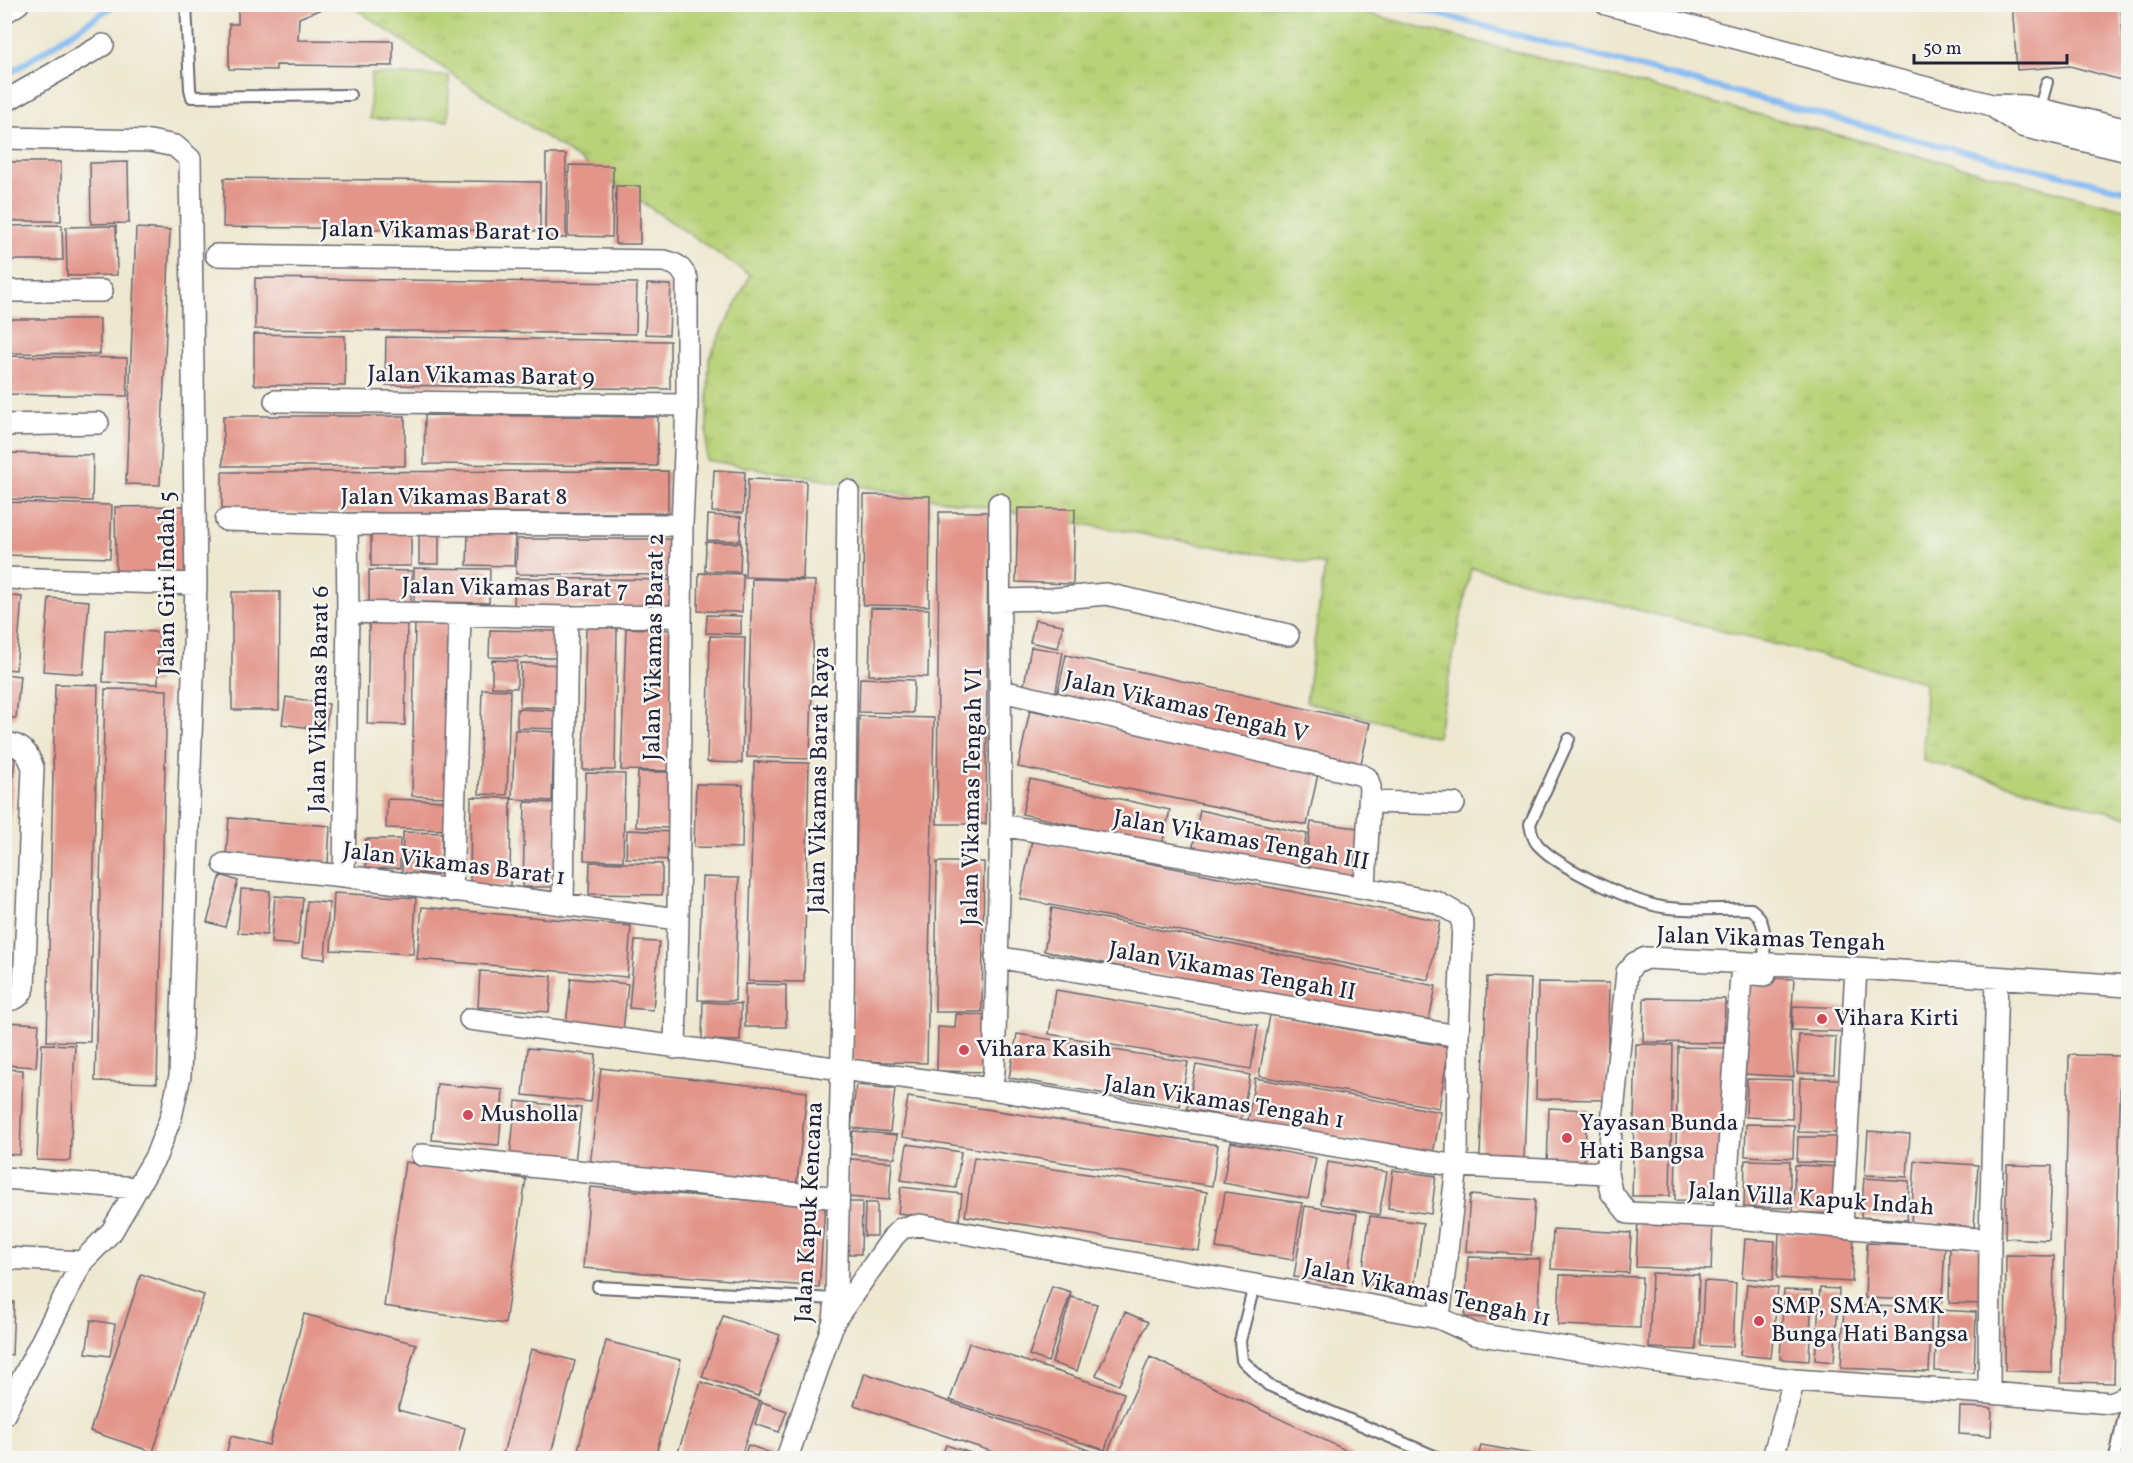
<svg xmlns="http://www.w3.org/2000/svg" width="2133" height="1463" viewBox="0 0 2133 1463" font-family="Vollkorn,serif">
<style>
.grass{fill:url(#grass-tufts);stroke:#6d7a59;stroke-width:1.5}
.pitch{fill:#b8d277;stroke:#6d7a59;stroke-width:1.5}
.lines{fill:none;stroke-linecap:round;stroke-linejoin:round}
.stream{stroke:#84baf3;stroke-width:6}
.building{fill:#e3958a}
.lane-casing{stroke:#69676f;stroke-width:14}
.street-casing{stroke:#69676f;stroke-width:24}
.lane{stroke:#fff;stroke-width:10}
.street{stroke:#fff;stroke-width:21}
.poi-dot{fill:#d1495b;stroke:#f6f6f2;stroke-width:2}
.labels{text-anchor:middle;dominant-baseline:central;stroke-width:5;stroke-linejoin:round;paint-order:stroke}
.street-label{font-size:24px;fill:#22223b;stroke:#f6f6f2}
.poi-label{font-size:24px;fill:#22223b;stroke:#f6f6f2;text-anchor:start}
</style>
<defs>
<pattern id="grass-tufts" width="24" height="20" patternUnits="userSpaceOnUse" patternTransform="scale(1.5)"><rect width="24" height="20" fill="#b8d277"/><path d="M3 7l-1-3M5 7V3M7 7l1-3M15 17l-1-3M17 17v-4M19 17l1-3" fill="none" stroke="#9eb468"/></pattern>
</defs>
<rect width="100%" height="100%" fill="#f6f6f2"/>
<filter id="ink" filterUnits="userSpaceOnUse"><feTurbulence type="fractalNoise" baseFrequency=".0167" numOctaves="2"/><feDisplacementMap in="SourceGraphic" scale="12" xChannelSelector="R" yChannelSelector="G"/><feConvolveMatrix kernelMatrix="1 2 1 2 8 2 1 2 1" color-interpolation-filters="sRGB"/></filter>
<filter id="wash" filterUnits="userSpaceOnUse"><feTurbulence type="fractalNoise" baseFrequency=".008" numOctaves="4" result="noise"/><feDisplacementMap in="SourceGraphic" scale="24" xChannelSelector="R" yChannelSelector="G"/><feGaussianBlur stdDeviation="1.35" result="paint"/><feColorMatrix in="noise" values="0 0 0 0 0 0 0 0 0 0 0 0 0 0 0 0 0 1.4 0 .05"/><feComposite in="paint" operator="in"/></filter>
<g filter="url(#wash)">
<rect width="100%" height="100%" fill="#eee8d0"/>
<path class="grass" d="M350,5H1335L2128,210V817L1923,761L1925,682L1471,568L1437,737L1306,702L1325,565L706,460L709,358L750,275Z"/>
<path class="pitch" d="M371,74L449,76L448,121L370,119Z"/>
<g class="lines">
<path class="stream" d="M1400,4L1921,141L2128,191
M4,77L116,4"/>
</g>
<g id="blocks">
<path class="building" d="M238,4H334L299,18L298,40L393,41V66L276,65V70L229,69V24H238Z
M2012,4H2121L2123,40H2128V82L2070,66L2017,70Z
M546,154H566V238L545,237Z
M4,162H61V221H4Z
M128,162L129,223L91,224L90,163Z
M569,165L613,166L612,237L568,236Z
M224,178L540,182V231L223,227Z
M616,186H640V244H615Z
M62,225L63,260H4V226Z
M116,226L117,275L67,276L66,227Z
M136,228L170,230L160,485L126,484Z
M255,278L637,283L636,334L255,329Z
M647,284L671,285L669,335L645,334Z
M4,319H100V354L4,353Z
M254,334L345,336V386L254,385Z
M386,337L670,341V389L385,385Z
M4,356L127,358V396L4,394Z
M425,415L658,417L657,466L424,464Z
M223,416H405V466H223Z
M4,453L93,455L92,501L4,499Z
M714,470L745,472L743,513L712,512Z
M668,471V513H222V472Z
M748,479L806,481L803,579L745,577Z
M864,495L930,496L929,606L863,605Z
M4,502L112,505L110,558L4,555Z
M184,506L185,577H116L115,507Z
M1018,508L1075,509L1073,584L1016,582Z
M939,512H988L986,824H937Z
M708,515L741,517L740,541L707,540Z
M371,530H411V566H371Z
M419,531L439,532V564H419Z
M468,532L515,533L514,566L467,565Z
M517,539H676L675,575L516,574Z
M706,542L741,543L740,572L705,571Z
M414,568L490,569L489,603L414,602Z
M369,570L412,571L411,605L369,604Z
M699,573L743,574L742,612L698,611Z
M515,578L675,580L674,608L514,606Z
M752,579L815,581L810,759L747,757Z
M232,592H280L279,710H232Z
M4,595L22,597L16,670L4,669Z
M49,598L89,601L83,674L43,671Z
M871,608L929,609L928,677L869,675Z
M707,615L741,616V634L706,633Z
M1035,620L1063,625L1058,648L1030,642Z
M369,622L407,623L405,725L367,724Z
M415,622L454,623L451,797L412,796Z
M586,627L617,628L615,770H583Z
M626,628L674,630L669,771L621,770Z
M105,630L159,632L158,684L103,682Z
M490,630L556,631V658L489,657Z
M710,636L745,637L742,763L707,762Z
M1031,647L1063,652L1055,696L1023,690Z
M1066,655L1370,723L1360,768L1056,700Z
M492,660L517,661V688L492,687Z
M521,663L561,665L560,708L520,707Z
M4,674L20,676L16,718L4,717Z
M860,678L914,680L913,713L859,712Z
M55,684L98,685L90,1042L47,1041Z
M105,689L167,690L157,1083L95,1081Z
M482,689L510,690L507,795L479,794Z
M286,697L329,704L325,730L282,724Z
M517,709L565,711L564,729L517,728Z
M1030,710L1319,769L1307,825L1018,767Z
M859,716L934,718L927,1063L852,1061Z
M515,730L554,732L552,801L512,799Z
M4,757L15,758L6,856H4Z
M754,762L809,763L804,982L748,981Z
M638,772H671L669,828L636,827Z
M586,773L625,774L623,861L584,860Z
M1030,779L1170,810L1162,845L1022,814Z
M696,784L743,785L742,848L694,847Z
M471,797L511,798L510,886L470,885Z
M387,799L449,801L448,830L386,828Z
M525,802L558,803L556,887H523Z
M1200,810L1307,834L1298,875L1192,851Z
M229,818L330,826L328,863L226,856Z
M1311,822L1365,829L1359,879L1304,872Z
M627,830L673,832V860L626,858Z
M403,832L442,833L441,874L402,873Z
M366,839H400V868L366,869Z
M1032,840L1440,921L1429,980L1020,899Z
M590,862L662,864V895L589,894Z
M937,862H984L982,1012H935Z
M221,875L238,881L225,927L207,922Z
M702,877L739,878L735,1001L698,1000Z
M241,889L270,891L267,935L238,933Z
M334,893L416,898L413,954L331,950Z
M275,896L303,898L298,945L271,943Z
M307,901L329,903L325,959L302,957Z
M422,907L631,926L627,977L417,959Z
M1052,908L1436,986L1427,1029L1044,951Z
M635,941L659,942L653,1010L629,1008Z
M480,971L552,976L549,1012L478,1007Z
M1487,977L1531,979L1524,1158L1480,1156Z
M1748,977L1794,979L1790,1036L1794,1077L1744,1074Z
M571,978L628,984L623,1031L566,1026Z
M1538,982L1609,983L1607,1100L1536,1099Z
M745,984L786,985V1027H745Z
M1056,990L1258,1025L1251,1069L1049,1034Z
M1644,998L1725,999L1724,1043L1643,1042Z
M703,1002L741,1004L740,1041L702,1040Z
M1793,1006L1852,1008L1851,1032L1792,1030Z
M956,1014L992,1015L990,1072L937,1071L938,1027L955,1028Z
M1270,1015L1449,1047L1439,1108L1259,1076Z
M5,1022L39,1024L36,1067L5,1065Z
M1017,1034L1188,1062L1180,1106L1009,1078Z
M1799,1035L1836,1037L1834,1074L1797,1073Z
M42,1044L75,1045L70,1161L37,1160Z
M1636,1044L1673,1045L1670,1196H1632Z
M1678,1047L1726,1048L1723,1201L1675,1200Z
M528,1048L596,1055L591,1102L523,1095Z
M2069,1055L2121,1056L2114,1383L2061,1382Z
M1196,1065L1250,1075L1241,1119L1187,1109Z
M601,1068L807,1092L796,1190L590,1166Z
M4,1069L23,1070L20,1155L4,1154Z
M1255,1078L1441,1112L1433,1154L1248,1121Z
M1800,1078L1841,1079L1840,1133L1798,1132Z
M1747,1079L1793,1080L1792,1119L1746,1117Z
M437,1084L503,1090L499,1145L432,1140Z
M856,1085L895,1089L890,1132L851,1128Z
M908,1097L1218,1145L1212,1186L902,1137Z
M516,1101L581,1108L575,1163L510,1156Z
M1549,1108L1587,1110L1584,1168L1547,1166Z
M1746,1124L1794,1125L1793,1158L1745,1156Z
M853,1131L897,1135L895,1158L850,1154Z
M1868,1131L1910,1134L1907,1177L1865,1175Z
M1798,1137H1841L1840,1163L1797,1162Z
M1231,1142L1316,1158L1308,1199L1223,1183Z
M907,1144L961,1152L956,1188L901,1180Z
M974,1157L1207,1192L1199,1251L965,1216Z
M850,1159L892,1162L889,1200L847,1197Z
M1745,1160L1790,1161V1208L1744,1207Z
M1915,1161L1978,1165L1974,1227L1911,1223Z
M405,1162L526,1179L505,1324L384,1306Z
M1328,1162L1387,1172L1379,1215L1321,1204Z
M1795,1165L1842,1167L1840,1214L1793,1212Z
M2007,1165L2052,1166L2049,1240L2005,1238Z
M1393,1170L1436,1176L1431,1214L1388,1208Z
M1864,1178L1909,1181L1907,1220L1861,1217Z
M590,1187L825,1206L819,1287L583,1268Z
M901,1187L962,1194L959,1221L898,1213Z
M1225,1192L1302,1203L1293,1260L1216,1248Z
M1470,1195L1535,1200L1531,1255L1466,1251Z
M848,1202H862L861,1254H847Z
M865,1203H877V1236H864Z
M1305,1206L1357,1214L1346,1285L1294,1277Z
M1370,1216L1423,1223L1414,1290L1361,1283Z
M1638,1218L1713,1222L1711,1270L1636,1267Z
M1553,1229L1631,1233L1629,1273L1551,1269Z
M1779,1232L1854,1235L1852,1282L1777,1278Z
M1745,1239L1775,1241L1773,1280L1742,1278Z
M1867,1243L1945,1246L1942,1301L1865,1298Z
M1950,1248L1988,1249L1987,1304L1949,1303Z
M2006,1255L2054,1256L2052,1372L2005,1371Z
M1468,1257L1540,1259L1538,1319L1465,1317Z
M1652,1273L1699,1275L1696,1350L1649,1348Z
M141,1274L204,1295L153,1452L90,1431Z
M1560,1275L1642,1277L1640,1328L1558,1325Z
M1704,1281L1736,1283L1733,1347L1701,1346Z
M1747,1284L1778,1288L1771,1358L1740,1355Z
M1052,1286L1071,1292L1048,1362L1029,1355Z
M1820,1288L1839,1289L1834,1362L1815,1360Z
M1784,1290L1812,1291L1809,1361L1780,1359Z
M1071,1297L1097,1304L1077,1371L1052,1363Z
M4,1301L14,1302L12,1355L4,1354Z
M1844,1305L1932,1308L1929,1372L1841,1368Z
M1937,1310L1976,1312L1974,1373L1935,1371Z
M1125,1312L1148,1322L1119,1385L1096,1375Z
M304,1314L416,1344L398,1410L465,1428L458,1458H225L231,1436L269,1445Z
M723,1316L780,1335L758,1396L702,1377Z
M91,1320L115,1324L110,1356L86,1353Z
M606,1341L681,1360L655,1458H576Z
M969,1343L1124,1393L1105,1450L950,1400Z
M531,1349L575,1361L550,1458H502Z
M1150,1357L1354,1454L1352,1458H1105Z
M865,1373L1101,1454L1100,1458H1011L854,1405Z
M701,1382L760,1401L740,1458H676Z
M762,1402L787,1411L779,1432L755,1424Z
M1960,1407L1992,1408L1991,1436L1959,1434Z
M748,1445L774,1454L772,1458H743Z
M946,1445L986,1458H941Z
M1481,1445L1549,1457V1458H1478Z"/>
</g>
</g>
<g filter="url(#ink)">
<use href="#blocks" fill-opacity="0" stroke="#69676f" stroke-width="1.5"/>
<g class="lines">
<g class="lane-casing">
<path id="lane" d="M186,4L190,89L192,97L350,95
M2039,111L2047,82
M1569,739L1530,824C1531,831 1533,839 1538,845C1559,868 1637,905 1669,908C1696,911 1724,908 1751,909C1769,921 1764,944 1764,963
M1254,1286L1240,1341L1242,1360L1268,1385L1439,1458
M598,1287L836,1299
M2115,1458L2128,1397"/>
</g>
<g class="street-casing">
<path id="street" d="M1606,4L1992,105L2026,106L2128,130
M4,13L18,4
M4,102L103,45
M1992,106L2022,126L2128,151
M4,138L150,141L175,146L190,159L196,584L180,1076L171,1117L156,1156L112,1231L82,1262L4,1415
M216,255L664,261C677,264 681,267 687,279V405L682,525L678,919L675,1048
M4,291H102
M275,401L687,405
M4,425L98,423
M226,520L347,524L682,525
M4,578L196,584
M1000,600L1051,599L1106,594L1288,635
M348,612L567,617L681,616
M1002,691L1359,774L1367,778L1370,787L1365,888
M4,743C22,745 28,752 33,768L24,987C20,997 16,1000 4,1000
M1369,802L1454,804
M1001,825L1365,888L1436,902L1459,915L1463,924L1458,1036L1457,1166L1439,1318
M224,864L344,876L678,919
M344,876L348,612L347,524
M452,891L460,615
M563,905L567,617
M996,957L1458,1036
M470,1019L991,1089L1457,1166L1607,1173
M991,1089L994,1071L1001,825L999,504
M422,1155L838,1198
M4,1178L137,1188
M1724,1217L1741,976L1743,973L1765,975
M1842,1226L1856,968
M1990,1240L1724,1217L1628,1213L1611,1192L1607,1173L1627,972L1635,963L1646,958L1856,968L2128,986
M4,1258L82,1262
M834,1321L894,1236L902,1228L920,1225L1439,1318L1474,1334L1653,1361L1794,1380L1989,1393L2111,1403L2128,1396V1393
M1989,1393L1990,1240L1997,978
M787,1458L834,1321L836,1299L843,1008L848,491
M1773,1458L1794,1380"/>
</g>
<use href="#lane" class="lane"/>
<use href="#street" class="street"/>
</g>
</g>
<g class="poi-dot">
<circle cx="1822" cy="1019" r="6"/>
<circle cx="964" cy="1050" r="6"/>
<circle cx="468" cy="1115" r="6"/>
<circle cx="1567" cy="1138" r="6"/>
<circle cx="1759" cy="1321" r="6"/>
</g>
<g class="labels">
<g class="street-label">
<text transform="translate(440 232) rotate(1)">Jalan Vikamas Barat 10</text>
<text transform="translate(481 377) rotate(1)">Jalan Vikamas Barat 9</text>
<text x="454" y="498">Jalan Vikamas Barat 8</text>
<text transform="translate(168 583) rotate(-90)">Jalan Giri Indah 5</text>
<text transform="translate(515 589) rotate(1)">Jalan Vikamas Barat 7</text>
<text transform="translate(655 647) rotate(-89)">Jalan Vikamas Barat 2</text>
<text transform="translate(320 699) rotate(-89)">Jalan Vikamas Barat 6</text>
<text transform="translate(1186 708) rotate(13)">Jalan Vikamas Tengah V</text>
<text transform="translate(820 780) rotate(-89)">Jalan Vikamas Barat Raya</text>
<text transform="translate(973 797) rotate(-89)">Jalan Vikamas Tengah VI</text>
<text transform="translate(1241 841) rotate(10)">Jalan Vikamas Tengah III</text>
<text transform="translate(454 865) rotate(7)">Jalan Vikamas Barat 1</text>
<text transform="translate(1771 940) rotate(2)">Jalan Vikamas Tengah</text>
<text transform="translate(1232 972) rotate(10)">Jalan Vikamas Tengah II</text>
<text transform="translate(1224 1103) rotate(9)">Jalan Vikamas Tengah 1</text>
<text transform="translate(1811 1200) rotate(4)">Jalan Villa Kapuk Indah</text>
<text transform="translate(810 1212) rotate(-87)">Jalan Kapuk Kencana</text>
<text transform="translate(1427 1294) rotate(12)">Jalan Vikamas Tengah 11</text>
</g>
<g class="poi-label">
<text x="1834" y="1019">Vihara Kirti</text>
<text x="976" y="1050">Vihara Kasih</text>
<text x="480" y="1115">Musholla</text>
<text x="1579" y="1124">Yayasan Bunda<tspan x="1579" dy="28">Hati Bangsa</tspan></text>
<text x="1771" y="1307">SMP, SMA, SMK<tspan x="1771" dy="28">Bunga Hati Bangsa</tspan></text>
</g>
</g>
<rect width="2133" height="1463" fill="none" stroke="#f6f6f2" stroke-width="24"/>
<path d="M1914 54v9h153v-9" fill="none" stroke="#22223b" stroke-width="3"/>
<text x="1923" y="54" font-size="18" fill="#22223b" stroke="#f6f6f2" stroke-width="4.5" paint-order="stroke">50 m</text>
</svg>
